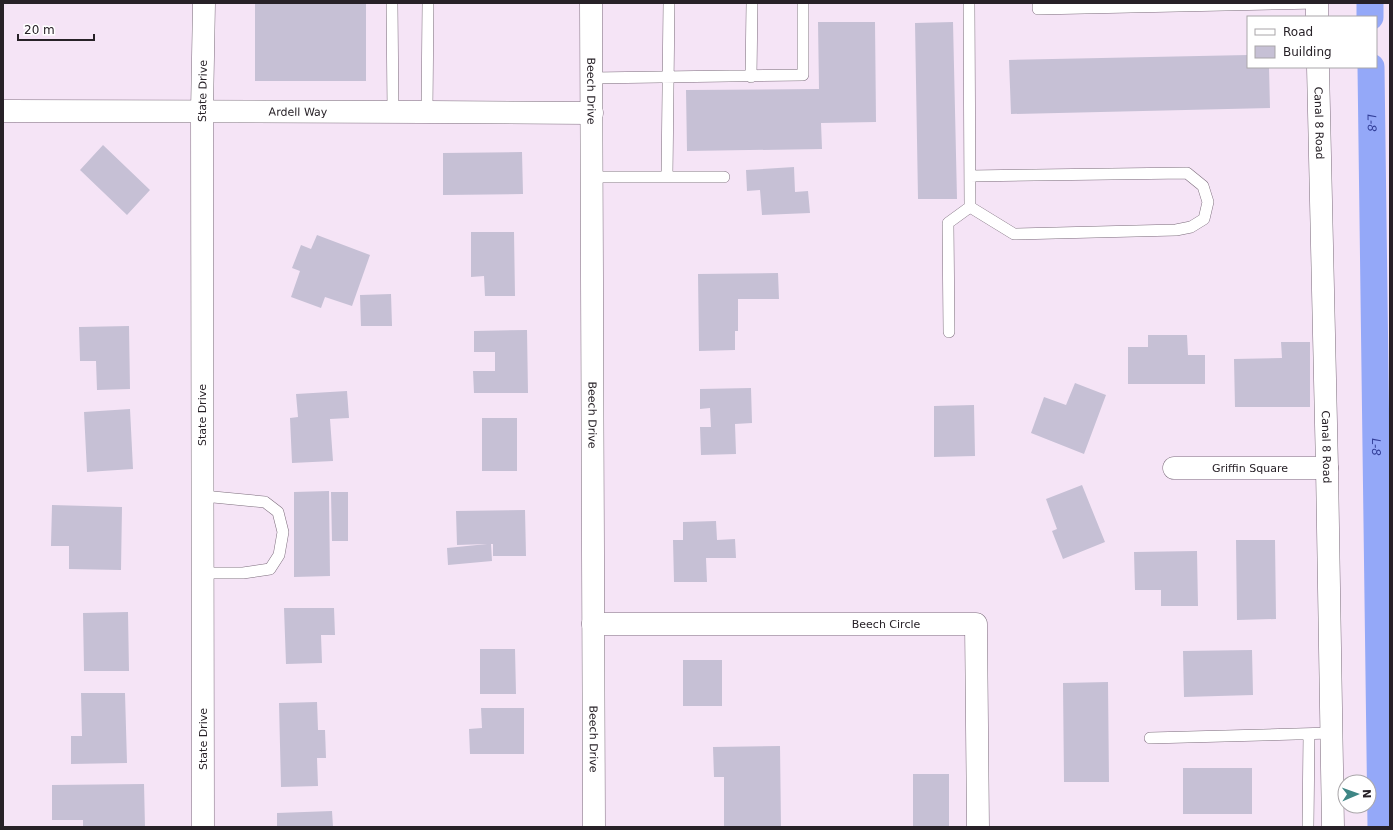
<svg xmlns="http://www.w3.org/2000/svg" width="1393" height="830" viewBox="0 0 1393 830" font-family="'DejaVu Sans',sans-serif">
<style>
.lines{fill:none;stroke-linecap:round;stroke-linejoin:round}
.canal{stroke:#94a8f8;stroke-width:27}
.building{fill:#c6c0d5}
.service-casing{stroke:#7c6d7c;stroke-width:12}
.minor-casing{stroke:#7c6d7c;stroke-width:23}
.service{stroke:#fff;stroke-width:11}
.minor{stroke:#fff;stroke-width:22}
.labels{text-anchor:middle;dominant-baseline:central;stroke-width:3;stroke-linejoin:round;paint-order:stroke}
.street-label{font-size:11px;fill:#272127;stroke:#fff}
.water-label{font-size:12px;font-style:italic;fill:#333f99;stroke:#fff}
</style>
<rect width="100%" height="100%" fill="#f5e4f6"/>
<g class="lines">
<g class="canal">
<path d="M1370,3V17"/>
<path id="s1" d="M1371,67L1381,827"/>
</g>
</g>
<path class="building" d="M255,3H366V81H255Z
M818,22H875L876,122L821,123L822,149L687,151L686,90L819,89Z
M953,22L957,199H918L915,23Z
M1248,55V67H1269L1270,108L1011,114L1009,60Z
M103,145L150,190L127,215L80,170Z
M522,152L523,194L443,195V153Z
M794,167L795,192L808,191L810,213L762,215L760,190L747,191L746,170Z
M471,232H514L515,296H485L484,276L471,277Z
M317,235L370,255L352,306L325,297L321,308L291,297L300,271L292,268L301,245L311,249Z
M778,273L779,299H738V331H735V350L699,351L698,274Z
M391,294L392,326H361L360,295Z
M129,326L130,389L97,390L96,361H80L79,327Z
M527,330L528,393H474L473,371H495V352H474V331Z
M1148,335H1187L1188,355H1205V384H1128V347H1148Z
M1281,342H1310V407H1235L1234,359L1282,358Z
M1075,383L1106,395L1084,454L1031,433L1044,397L1066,405Z
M751,388L752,423L735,424L736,454L701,455L700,427H711L710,408L700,409V389Z
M347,391L349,418L330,419L333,461L292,463L290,418L298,417L296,394Z
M974,405L975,456L934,457V406Z
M130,409L133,469L87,472L84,412Z
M482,418H517V471H482Z
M1082,485L1105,542L1063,559L1052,531L1057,529L1046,499Z
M329,491L330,576L294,577V492Z
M331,492H348V541H332Z
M52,505L122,507L121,570L69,569V546H51Z
M525,510L526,556H493V544H491L492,561L448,565L447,548L487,544L457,545L456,511Z
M716,521L717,540L735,539L736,558H706L707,582H674L673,540H683V522Z
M1236,540H1275L1276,619L1237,620Z
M1197,551L1198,606H1161V590H1135L1134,552Z
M284,608H334L335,635H321L322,663L286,664Z
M128,612L129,671H84L83,613Z
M480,649H515L516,694H480Z
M1252,650L1253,695L1184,697L1183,651Z
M683,660H722V706H683Z
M1108,682L1109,782H1064L1063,683Z
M81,693H125L127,763L71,764V736H82Z
M317,702L318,730H325L326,758H317L318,786L281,787L279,703Z
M481,708H524V754H470L469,729L482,728Z
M780,746L781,827H724V777H714L713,747Z
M1183,768H1252V814H1183Z
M913,774H949V827H913Z
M144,784L145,827H83V820H52V785Z
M332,811L333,827H277V813Z"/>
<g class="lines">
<g class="service-casing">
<path id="service" d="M392,3L393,112
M1038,3V9L1317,3
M751,77L752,3
M592,78L803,75V3
M427,112L428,3
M970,176L1187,173L1203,186L1208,202L1204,219L1191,227L1176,230L1014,234L970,207
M592,177H724
M667,177L669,3
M949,332L948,223L970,207L969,3
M203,496L265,502L278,512L283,532L279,555L270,569L243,573H203
M1150,738L1331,733
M1308,827L1309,734"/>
</g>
<g class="minor-casing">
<g id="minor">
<path id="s2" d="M591,3L594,827"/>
<path d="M1317,3V17"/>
<path id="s3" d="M1318,67L1327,468L1333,827"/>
<path id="s4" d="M3,111L427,112L592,113"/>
<path id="s5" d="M1174,468H1327"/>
<path id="s6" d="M593,624H976L978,827"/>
<path id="s7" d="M203,827L202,111L204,3"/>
</g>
</g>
<use href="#service" class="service"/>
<use href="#minor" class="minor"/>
</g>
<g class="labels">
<g class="street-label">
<text stroke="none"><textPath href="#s7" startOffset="736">State Drive</textPath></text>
<text stroke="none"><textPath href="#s2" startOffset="88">Beech Drive</textPath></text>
<text stroke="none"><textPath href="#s4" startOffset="295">Ardell Way</textPath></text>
<text stroke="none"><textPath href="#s3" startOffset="56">Canal 8 Road</textPath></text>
<text transform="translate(202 415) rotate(-90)">State Drive</text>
<text stroke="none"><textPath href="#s2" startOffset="412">Beech Drive</textPath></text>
<text stroke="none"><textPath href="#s3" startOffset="380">Canal 8 Road</textPath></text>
<text stroke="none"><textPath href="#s5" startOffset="76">Griffin Square</textPath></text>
<text stroke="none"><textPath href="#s6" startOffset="293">Beech Circle</textPath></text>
<text transform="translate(203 739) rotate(-90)">State Drive</text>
<text stroke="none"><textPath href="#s2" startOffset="736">Beech Drive</textPath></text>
</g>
<g class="water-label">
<text stroke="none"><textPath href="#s1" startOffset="56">L-8</textPath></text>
<text stroke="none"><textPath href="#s1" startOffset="380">L-8</textPath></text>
</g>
</g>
<rect width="1393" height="830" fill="none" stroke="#272127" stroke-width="8"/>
<rect x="1247" y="16" width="130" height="52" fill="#ffffff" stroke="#a9a6a9"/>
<rect x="1255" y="29" width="20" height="6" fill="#ffffff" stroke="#a9a6a9"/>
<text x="1283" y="36" font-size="12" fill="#272127">Road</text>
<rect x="1255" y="46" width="20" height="12" fill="#c6c0d5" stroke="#a9a6a9"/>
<text x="1283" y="56" font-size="12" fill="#272127">Building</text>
<g transform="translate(1357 794) rotate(88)"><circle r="19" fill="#ffffff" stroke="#a9a6a9"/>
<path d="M0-3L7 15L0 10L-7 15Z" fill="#3e8685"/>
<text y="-6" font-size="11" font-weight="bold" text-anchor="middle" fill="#272127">N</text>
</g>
<path d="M18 34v6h76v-6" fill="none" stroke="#272127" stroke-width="2"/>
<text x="24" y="34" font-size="12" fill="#272127" stroke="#ffffff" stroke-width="3" paint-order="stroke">20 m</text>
</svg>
